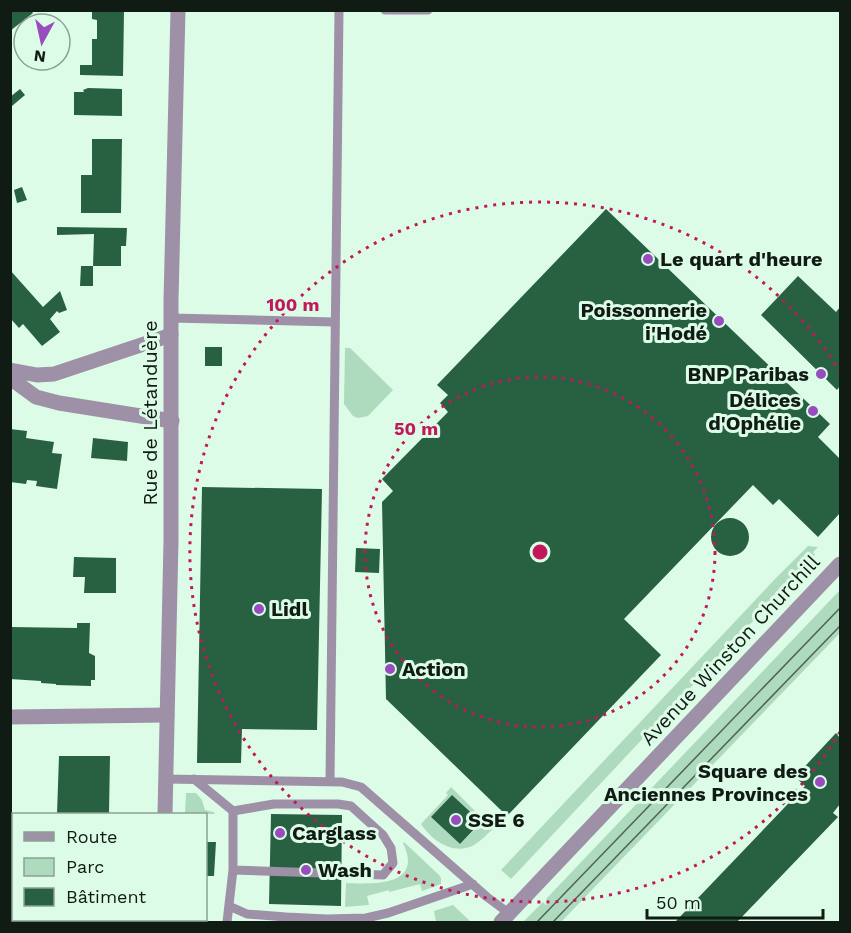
<svg xmlns="http://www.w3.org/2000/svg" width="851" height="933" viewBox="0 0 851 933" font-family="'Work Sans',sans-serif">
<style>
.green{fill:#aedabe;fill-rule:evenodd}
.building{fill:#286042}
.lines{fill:none;stroke-linecap:round;stroke-linejoin:round}
.service{stroke:#9e91a7;stroke-width:9}
.minor{stroke:#9e91a7;stroke-width:15}
.tertiary{stroke:#9e91a7;stroke-width:15}
.tram{stroke:#516257;stroke-width:1.5}
.ring{fill:none;stroke:#c2185b;stroke-width:3;stroke-dasharray:3 6}
.poi-dot{fill:#984cbe;stroke:#ddfce8;stroke-width:2}
.labels{text-anchor:middle;dominant-baseline:central;stroke-width:6;stroke-linejoin:round;paint-order:stroke}
.poi-label{font-size:20px;font-weight:bold;fill:#101b14;stroke:#ddfce8;text-anchor:start}
.street-label{font-size:20px;fill:#101b14;stroke:#ddfce8}
.centre{fill:#c2185b;stroke:#ddfce8;stroke-width:3}
.ring-label{font-size:18px;text-anchor:middle;font-weight:bold;fill:#c2185b;stroke:#ddfce8;stroke-width:6;stroke-linejoin:round;paint-order:stroke}
</style>
<rect width="100%" height="100%" fill="#ddfce8"/>
<path class="green" d="M345,348H350L393,390L368,416L358,418L353,416L344,404Z
M808,546L818,547L813,552L815,555L511,879L501,870L775,579Z
M840,590V633L561,922H523L543,902L546,905L549,902L546,899Z
M451,787L493,829C487,834 481,841 474,845C454,856 432,841 421,824L448,795L446,793ZM431,817L481,822V823L460,844Z
M186,793H196L202,800L205,810L214,812L215,814H185Z
M404,842L439,875L441,878V884L422,891L420,884L389,892V890L367,896L369,905L345,907L346,883C373,884 424,887 403,843Z
M453,905L470,921L436,922L434,911Z"/>
<path class="building" d="M10,10H31L33,13L10,31Z
M92,10L124,11L123,76L80,75V65H92V39H97V20L92,19Z
M88,88L122,89V116L74,115V92H84L83,90Z
M20,89L25,95L12,106L10,97Z
M92,139H122L121,213H81V175H92Z
M22,187L27,200L17,203L14,190Z
M606,209L830,424L818,437L840,459V513L818,537L779,499L773,505L753,485L624,619L661,655L507,816L386,699L382,502L393,491L382,479L448,412L440,403L448,395L437,385Z
M57,227L127,228L126,246H121V266H93V286H80L81,266H93L94,234L57,235Z
M10,270L43,307L60,291L67,310L59,313L57,311L50,319L60,332L42,346L23,324L19,328L10,318Z
M798,276L836,312L840,307V386L837,390L761,315Z
M205,347H222V366H205Z
M10,429L27,431L26,438L54,442L52,453L62,454L57,489L36,486L37,481L27,480L26,484L10,482Z
M93,438L128,442L127,461L91,458Z
M202,487L322,489L317,730L242,729L241,763H197Z
M711 537a19 19 0 1 1 38 0a19 19 0 1 1-38 0Z
M356,548L380,549L379,573L355,572Z
M74,557L116,558V593H84L85,577H73Z
M77,623H90L89,653L95,656V680H91V686L56,685V684L41,683V681L10,679V627L77,628Z
M836,733L840,738V804L833,813L838,817L737,922H675L805,786L795,777Z
M59,756H110L109,814H57Z
M452,795L481,822L460,844L431,817Z
M271,814L342,815L341,906L269,904Z
M206,842H216L214,876H206Z"/>
<g class="lines">
<path class="service" d="M385,10H428
M171,318L334,322
M166,779L342,782L361,787L487,897L510,914
M194,779L233,811V870L227,922
M330,781L339,10
M233,870L383,875L393,863L391,848L383,835L351,806L338,804H274L233,811
M229,906L247,914L286,917V922
M286,917L327,919V922
M327,919L366,918L388,913L473,884"/>
<path class="minor" d="M10,370L37,375L54,374L171,335
M10,378L36,397L59,403L172,421
M10,717L167,715
M501,922L840,564"/>
<path class="tertiary" d="M165,814L171,541V301L178,10
M168,920V922"/>
<path class="tram" d="M537,922L840,608
M553,922L840,626"/>
</g>
<g class="ring">
<circle cx="540" cy="552" r="175"/>
<path d="M840 732A350 350 0 1 1 840 372"/>
</g>
<g class="poi-dot">
<circle cx="648" cy="259" r="6"/>
<circle cx="719" cy="321" r="6"/>
<circle cx="821" cy="374" r="6"/>
<circle cx="813" cy="411" r="6"/>
<circle cx="259" cy="609" r="6"/>
<circle cx="390" cy="669" r="6"/>
<circle cx="820" cy="782" r="6"/>
<circle cx="456" cy="820" r="6"/>
<circle cx="280" cy="833" r="6"/>
<circle cx="306" cy="870" r="6"/>
</g>
<g class="labels">
<g class="poi-label">
<text x="660" y="259">Le quart d'heure</text>
<text x="707" y="310" text-anchor="end">Poissonnerie<tspan x="707" dy="23">i'Hodé</tspan></text>
<text x="809" y="374" text-anchor="end">BNP Paribas</text>
<text x="801" y="400" text-anchor="end">Délices<tspan x="801" dy="23">d'Ophélie</tspan></text>
<text x="271" y="609">Lidl</text>
<text x="402" y="669">Action</text>
<text x="808" y="771" text-anchor="end">Square des<tspan x="808" dy="23">Anciennes Provinces</tspan></text>
<text x="468" y="820">SSE 6</text>
<text x="292" y="833">Carglass</text>
<text x="318" y="870">Wash</text>
</g>
<g class="street-label">
<text transform="translate(150 413) rotate(-90)">Rue de Létanduère</text>
<text transform="translate(730 650) rotate(-47)">Avenue Winston Churchill</text>
</g>
</g>
<circle cx="540" cy="552" r="9" class="centre"/>
<g class="ring-label">
<text x="293" y="311">100 m</text>
<text x="416" y="435">50 m</text>
</g>
<rect width="851" height="933" fill="none" stroke="#101b14" stroke-width="24"/>
<rect x="12" y="813" width="195" height="108" fill="#ddfce8" stroke="#8ba293" stroke-width="1.5"/>
<rect x="24" y="832" width="30" height="9" fill="#9e91a7" stroke="#8ba293" stroke-width="1.5"/>
<text x="66" y="843" font-size="18" fill="#101b14">Route</text>
<rect x="24" y="858" width="30" height="18" fill="#aedabe" stroke="#8ba293" stroke-width="1.5"/>
<text x="66" y="873" font-size="18" fill="#101b14">Parc</text>
<rect x="24" y="888" width="30" height="18" fill="#286042" stroke="#8ba293" stroke-width="1.5"/>
<text x="66" y="903" font-size="18" fill="#101b14">Bâtiment</text>
<g transform="translate(42 42) rotate(188)"><circle r="28" fill="#ddfce8" stroke="#8ba293" stroke-width="1.5"/>
<path d="M0-4.5L10 22L0 15L-10 22Z" fill="#984cbe"/>
<text y="-9" font-size="16" font-weight="bold" text-anchor="middle" fill="#101b14">N</text>
</g>
<path d="M647 909v9h176v-9" fill="none" stroke="#101b14" stroke-width="3"/>
<text x="656" y="909" font-size="18" fill="#101b14" stroke="#ddfce8" stroke-width="4.5" paint-order="stroke">50 m</text>
</svg>
